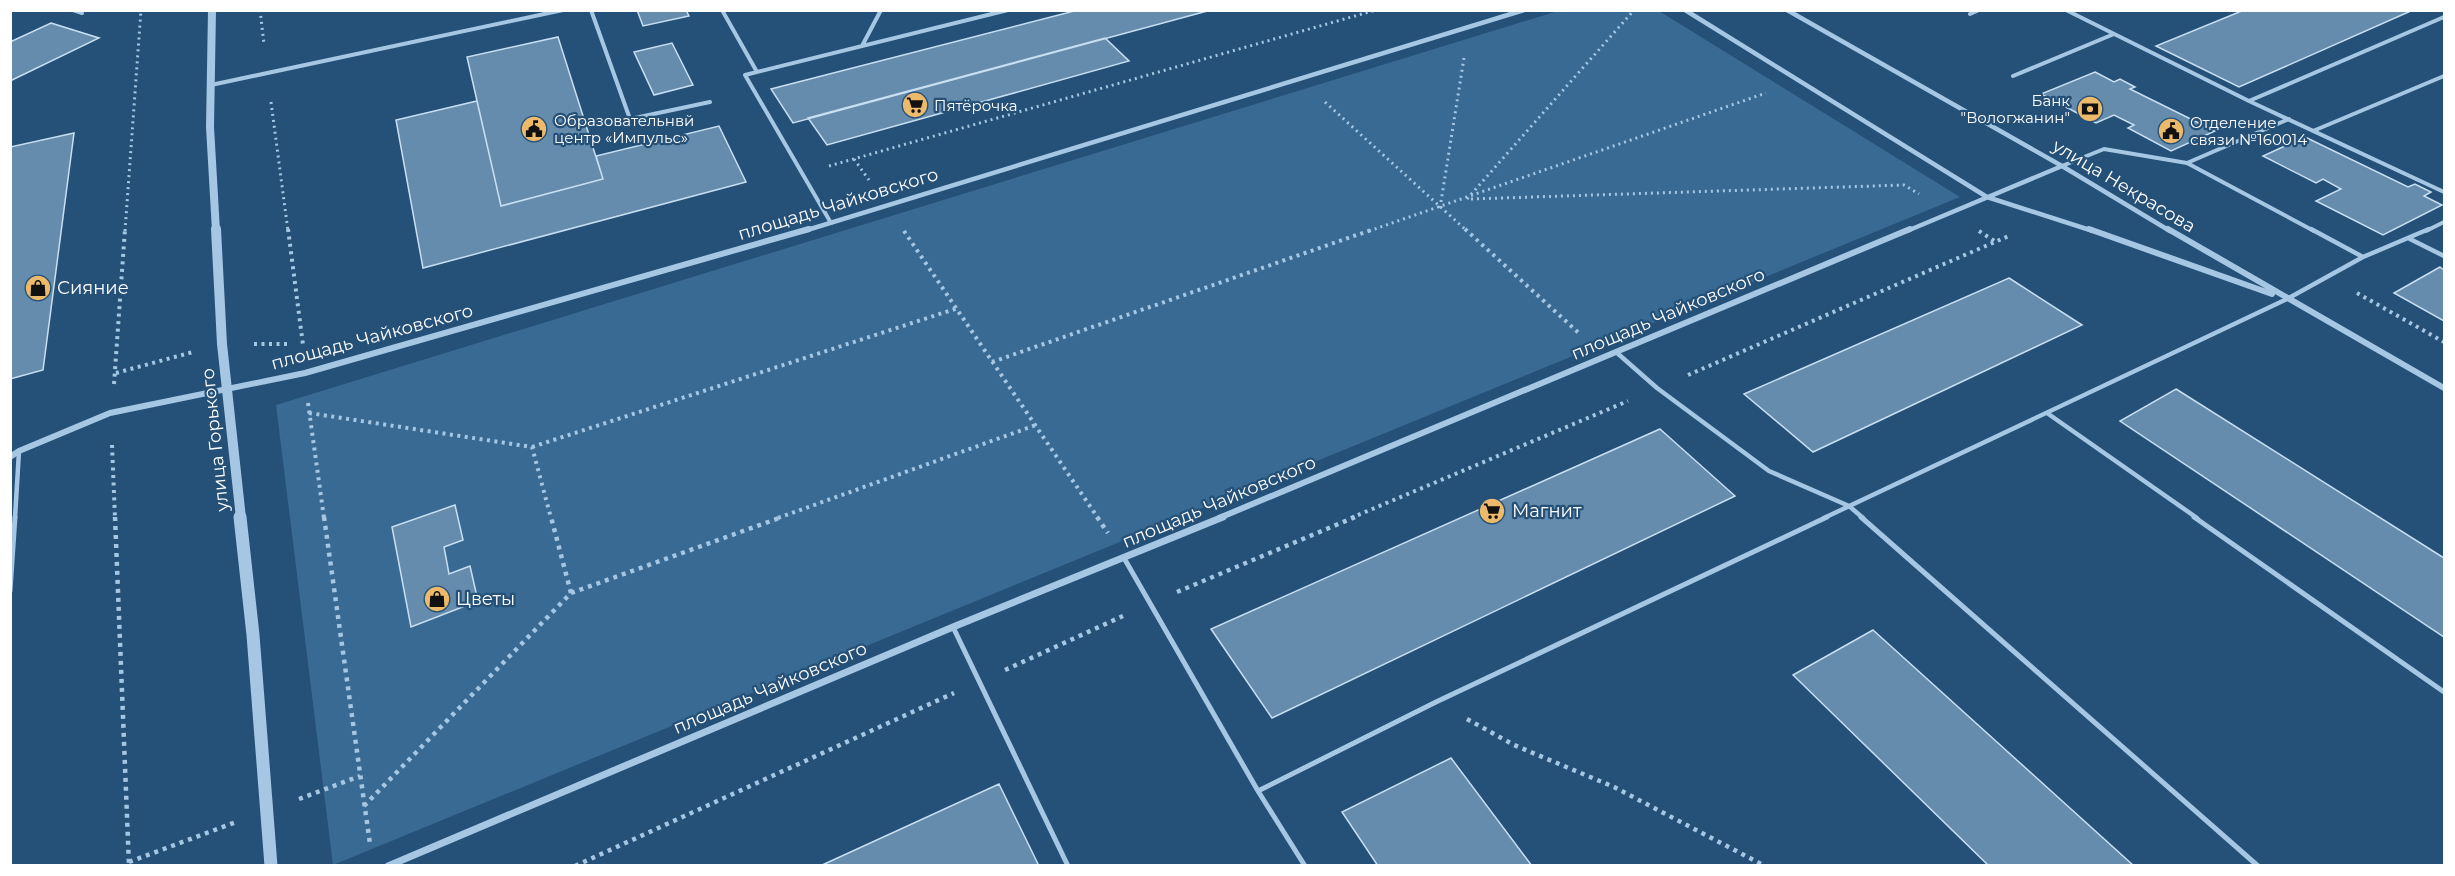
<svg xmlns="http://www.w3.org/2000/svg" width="2455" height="876" viewBox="0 0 2455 876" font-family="Montserrat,sans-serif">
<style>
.green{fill:#386a94}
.building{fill:#658cad;stroke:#c8dff2;stroke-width:1.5}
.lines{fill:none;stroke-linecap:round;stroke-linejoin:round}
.path-far2{stroke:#a5c7e3;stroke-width:3;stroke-dasharray:2 4;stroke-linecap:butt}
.path-far1{stroke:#a5c7e3;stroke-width:4;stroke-dasharray:3 4.5;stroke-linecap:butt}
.path{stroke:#a5c7e3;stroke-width:4.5;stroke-dasharray:4 5;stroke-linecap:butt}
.service-far2{stroke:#a5c7e3;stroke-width:4}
.service-far1{stroke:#a5c7e3;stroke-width:4.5}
.service{stroke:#a5c7e3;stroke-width:5}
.minor-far2{stroke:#a5c7e3;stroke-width:4.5}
.minor-far1{stroke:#a5c7e3;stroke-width:6}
.minor{stroke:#a5c7e3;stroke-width:7}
.tertiary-far2{stroke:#a5c7e3;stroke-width:8}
.tertiary-far1{stroke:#a5c7e3;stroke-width:10}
.tertiary{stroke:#a5c7e3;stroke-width:13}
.labels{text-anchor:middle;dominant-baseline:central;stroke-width:4.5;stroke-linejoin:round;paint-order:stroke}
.far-poi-label{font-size:15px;fill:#fff;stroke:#255077;text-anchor:start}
.street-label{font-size:18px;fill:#fff;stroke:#255077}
.poi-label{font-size:18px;fill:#fff;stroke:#255077;text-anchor:start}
</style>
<rect width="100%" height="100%" fill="#255077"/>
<path class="green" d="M1558,11H1659L1960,197L333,865L276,405Z"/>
<path class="building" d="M637,10H686L689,16L643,26Z
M1078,10H1211L793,123L771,89Z
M2244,10H2413L2239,87L2156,46Z
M51,23L99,38L10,81V42Z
M558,37L603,179L501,206L467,57Z
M1105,38L1129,61L827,145L808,118Z
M672,43L693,85L654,95L634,52Z
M2095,72L2114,82L2120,79L2135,87L2130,89L2215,131L2171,151L2128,128L2134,125L2114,115L2096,123L2041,94Z
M477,101L501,206L603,179L596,156L719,126L746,182L423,268L396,120Z
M74,133L43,370L10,379V147Z
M2305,137L2408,187L2415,184L2431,192L2424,196L2442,205L2383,235L2316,201L2341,189L2323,179L2316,183L2263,156Z
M2440,267L2444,270V321L2394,293Z
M2009,278L2082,325L1813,452L1744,394Z
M2176,389L2444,558V637L2120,421Z
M1660,429L1735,496L1272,718L1211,629Z
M455,505L463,540L444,547L449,574L470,566L478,601L411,627L392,527Z
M1873,630L2134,866H1989L1793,675Z
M1451,758L1532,866H1378L1342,812Z
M999,784L1039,866H820Z"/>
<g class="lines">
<path class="path-far2" d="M260,10L264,44
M271,102L288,231
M1325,102L1467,231
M854,159L869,180
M829,166L1376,10
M1467,199L1634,10
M1471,199L1904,185L1919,194
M1440,208L1464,58
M125,231L141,10
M1369,231L1766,93"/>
<path class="path-far1" d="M288,229L303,345
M1465,229L1581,335
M904,231L1098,518
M1979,231L1996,242
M2357,293L2444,342
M254,344H288
M992,362L1374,229
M116,373L193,352
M1688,375L2011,235
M114,384L125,229
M308,403L324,518
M309,413L532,447L551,518
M112,445L115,518
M532,447L958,308
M778,518L1036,425
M1351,518L1628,401"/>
<path class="path" d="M115,517L129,866
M324,517L370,844
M1097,517L1108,533
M1177,592L1355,517
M571,593L782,517
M1005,670L1123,616
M1467,719L1514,745L1614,787L1765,866
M299,799L360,776
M364,806L571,593L551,517
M129,862L236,822
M575,866L954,693"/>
<path class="service-far2" d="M73,10L82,13
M591,10L630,119L710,102
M722,10L757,72
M2066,10L2249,101L2444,192
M1970,14L1979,10
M862,46L881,10
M2013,76L2114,34
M211,85L563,10
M2249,101L2444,17
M2313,131L2444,76
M2187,163L2314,231
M2062,166L2104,149L2187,163L2289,119
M831,223L745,75L1008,10
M2426,231L2444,222"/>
<path class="service-far1" d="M2311,229L2363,257
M2410,239L2444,256
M1616,352L1657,388L1769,471L1849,506L1863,518
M2047,413L2197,518
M15,518L19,451
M1824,518L2287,299L2363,257L2429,229"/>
<path class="service" d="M1861,517L2258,866
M2194,517L2444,692
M1124,558L1258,791L1305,866
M10,591L15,517
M953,627L1068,866
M1258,791L1436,702L1827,517"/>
<path class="minor-far2" d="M1685,10L1987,197L2093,231
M1787,10L2062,166L2170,231
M804,231L1524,10
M1907,231L2062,166"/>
<path class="minor-far1" d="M2089,229L2272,294
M2168,229L2444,388
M10,457L19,451L110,413L305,373L809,229
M1219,518L1910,229"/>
<path class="minor" d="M388,866L953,627L1223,517"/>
<path class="tertiary-far2" d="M212,10L210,127L216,231"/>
<path class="tertiary-far1" d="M216,229L222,344L241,518"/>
<path class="tertiary" d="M240,517L253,635L271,866"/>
</g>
<defs>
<g id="supermarket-disc" transform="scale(1.35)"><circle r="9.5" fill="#ecba6a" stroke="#255077"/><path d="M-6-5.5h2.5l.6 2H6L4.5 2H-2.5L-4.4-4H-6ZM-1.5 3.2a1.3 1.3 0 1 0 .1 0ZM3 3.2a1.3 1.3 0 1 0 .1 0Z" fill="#111"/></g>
<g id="bank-disc" transform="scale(1.35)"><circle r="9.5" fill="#ecba6a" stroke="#255077"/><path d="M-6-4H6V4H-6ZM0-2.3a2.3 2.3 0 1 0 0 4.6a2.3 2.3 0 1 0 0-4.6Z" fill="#111"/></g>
<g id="civic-disc" transform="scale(1.35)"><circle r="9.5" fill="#ecba6a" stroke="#255077"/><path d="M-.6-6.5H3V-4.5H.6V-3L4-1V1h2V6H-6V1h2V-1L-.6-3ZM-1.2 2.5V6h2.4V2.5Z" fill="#111"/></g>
<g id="shop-disc" transform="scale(1.35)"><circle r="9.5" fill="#ecba6a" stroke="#255077"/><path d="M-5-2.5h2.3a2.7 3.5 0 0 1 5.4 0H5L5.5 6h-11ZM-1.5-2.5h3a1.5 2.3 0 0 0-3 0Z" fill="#111"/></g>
</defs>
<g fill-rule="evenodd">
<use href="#supermarket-disc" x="915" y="105"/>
<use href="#bank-disc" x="2090" y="109"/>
<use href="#civic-disc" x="534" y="129"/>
<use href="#civic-disc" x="2171" y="131"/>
<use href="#shop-disc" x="38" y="288"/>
<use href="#supermarket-disc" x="1492" y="511"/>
<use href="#shop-disc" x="437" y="599"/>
</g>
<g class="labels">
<g class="far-poi-label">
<text x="2070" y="100" text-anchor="end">Банк<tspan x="2070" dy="17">"Вологжанин"</tspan></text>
<text x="934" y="105">Пятёрочка</text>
<text x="554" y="120">Образовательнвй<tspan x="554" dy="17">центр «Импульс»</tspan></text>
<text x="2190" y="122">Отделение<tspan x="2190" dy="17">связи №160014</tspan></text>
</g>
<g class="street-label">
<text transform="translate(2124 186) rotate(31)">улица Некрасова</text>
<text transform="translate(838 204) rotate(-17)">площадь Чайковского</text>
<text transform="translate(1668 314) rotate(-23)">площадь Чайковского</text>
<text transform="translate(372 337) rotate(-15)">площадь Чайковского</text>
<text transform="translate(215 440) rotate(-96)">улица Горького</text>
<text transform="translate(1219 502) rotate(-23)">площадь Чайковского</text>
<text transform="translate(770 688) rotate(-23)">площадь Чайковского</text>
</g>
<g class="poi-label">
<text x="57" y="288">Сияние</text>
<text x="1512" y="511">Магнит</text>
<text x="456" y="599">Цветы</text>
</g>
</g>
<rect width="2455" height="876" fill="none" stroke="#ffffff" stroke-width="24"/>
</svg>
